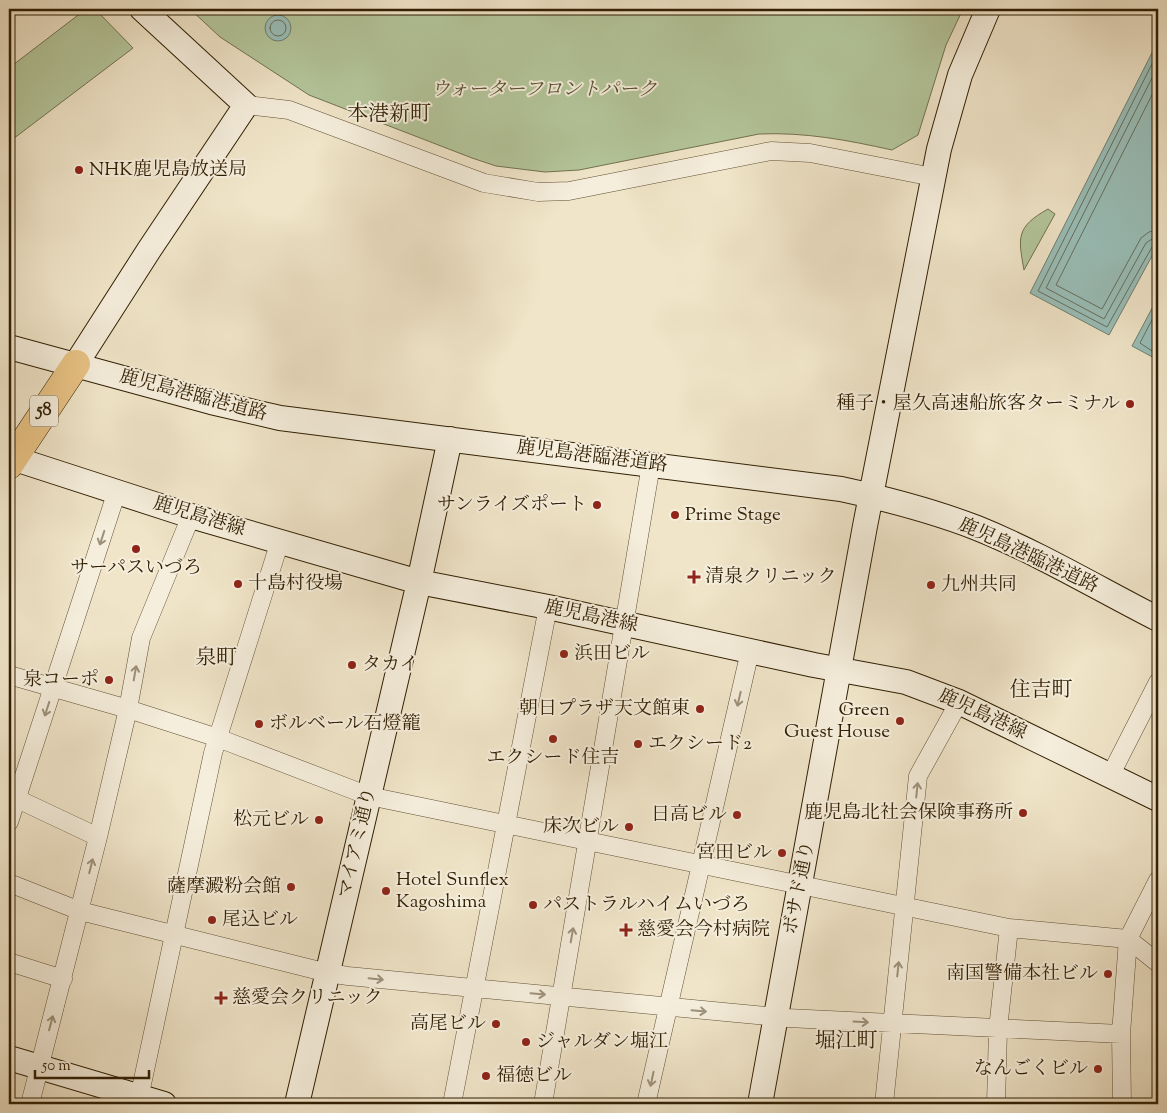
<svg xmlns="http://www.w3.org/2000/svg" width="1167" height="1113" viewBox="0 0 1167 1113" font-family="'Sorts Mill Goudy','Noto Serif JP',serif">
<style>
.green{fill:#b4c69b;stroke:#72724f}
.water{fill:#9abfb9;stroke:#707f70}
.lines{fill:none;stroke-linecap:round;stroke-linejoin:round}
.shore{stroke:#666f5e;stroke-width:1}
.street-casing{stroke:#615034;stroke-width:19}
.secondary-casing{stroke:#311f03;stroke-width:26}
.highway-casing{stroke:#311f03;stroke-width:29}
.street{stroke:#f5eedc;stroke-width:18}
.secondary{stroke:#f5eedc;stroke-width:24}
.highway{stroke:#e8c284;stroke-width:28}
.oneway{stroke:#9d917a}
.poi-dot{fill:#8f2418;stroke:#f5eedc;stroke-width:2}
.labels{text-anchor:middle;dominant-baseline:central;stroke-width:4;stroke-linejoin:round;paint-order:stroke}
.shield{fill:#f5eedc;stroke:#6c5d44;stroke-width:1}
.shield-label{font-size:18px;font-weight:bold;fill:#311f03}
.park-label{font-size:19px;font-style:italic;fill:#585131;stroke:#f5eedc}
.poi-label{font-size:19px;fill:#311f03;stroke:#f5eedc;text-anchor:start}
.street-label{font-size:19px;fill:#311f03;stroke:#f5eedc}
.quarter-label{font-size:21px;fill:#311f03;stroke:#f5eedc}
</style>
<rect width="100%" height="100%" fill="#f0e5c9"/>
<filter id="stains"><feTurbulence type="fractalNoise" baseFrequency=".004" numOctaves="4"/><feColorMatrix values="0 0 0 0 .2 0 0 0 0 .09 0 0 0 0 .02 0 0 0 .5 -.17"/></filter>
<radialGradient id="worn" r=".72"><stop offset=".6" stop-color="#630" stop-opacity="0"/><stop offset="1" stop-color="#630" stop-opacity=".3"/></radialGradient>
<path class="green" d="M86,9H95L133,48L9,142V68Z
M190,9H963L946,45L918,135L892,150C847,140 805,132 759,134L579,170L545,172L496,166L472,158L309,95L220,37Z
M1048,209L1055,214L1024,270C1018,237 1016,227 1048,209Z"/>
<path class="water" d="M265 28a13 13 0 1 1 26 0a13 13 0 1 1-26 0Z
M1158,41V245L1109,335L1030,293Z
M1158,297V360L1132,346Z"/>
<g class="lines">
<path class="shore" d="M270 28a8 8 0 1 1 16 0a8 8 0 1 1-16 0Z
M1158,52L1038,291L1107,327L1152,247L1158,244
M1158,66L1046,288L1104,319L1146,243L1152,239L1158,237
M1158,83L1056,285L1102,309L1141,238L1149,232L1158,230
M1158,308L1140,343L1158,355"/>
<g class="street-casing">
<path id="street" d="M246,105L289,110L484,183L538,192L569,191L771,151L810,153L933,177
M9,675L128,709L218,738L369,796L1009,928L1128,939L1158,963
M1110,776L1158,682
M9,795L98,837
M9,822L117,491
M9,883L80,911L328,973L348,976L787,1018L1121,1034
M9,962L63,979
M139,1098L213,753L280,541
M30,1104L98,837L128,709L141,638L191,516
M452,1104L548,607
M543,1104L651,465
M646,1104L750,651
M884,1104L918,776L959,702
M996,1104L998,1029L1009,928
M1122,1104L1121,1034L1128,939L1158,880"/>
</g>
<g class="secondary-casing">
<path id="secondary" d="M9,347L211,402L280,418L841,489C887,499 933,511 977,528C1039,553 1099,589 1158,619
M76,364L149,250L246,105L142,9
M9,457L191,516L419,582L548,607L814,665L906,682L959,702L1158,799
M9,1058L164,1104
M297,1104L419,582L450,439
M760,1104L865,526L939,149L960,75L988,9"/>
</g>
<g class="highway-casing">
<path id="highway" d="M9,465L76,364"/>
</g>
<use href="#street" class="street"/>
<use href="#secondary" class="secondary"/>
<use href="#highway" class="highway"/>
</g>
<defs><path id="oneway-shaft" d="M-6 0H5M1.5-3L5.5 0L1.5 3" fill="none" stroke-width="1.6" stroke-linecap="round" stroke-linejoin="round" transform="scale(1.25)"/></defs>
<g class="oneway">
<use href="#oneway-shaft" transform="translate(102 538) rotate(108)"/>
<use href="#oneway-shaft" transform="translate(135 673) rotate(-80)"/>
<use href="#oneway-shaft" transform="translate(739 699) rotate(103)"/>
<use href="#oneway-shaft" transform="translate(47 709) rotate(108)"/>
<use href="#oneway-shaft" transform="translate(917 790) rotate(-84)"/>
<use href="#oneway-shaft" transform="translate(91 866) rotate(-76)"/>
<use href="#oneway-shaft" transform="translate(572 935) rotate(-80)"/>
<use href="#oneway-shaft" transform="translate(898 969) rotate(-84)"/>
<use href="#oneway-shaft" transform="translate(376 979) rotate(6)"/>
<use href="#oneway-shaft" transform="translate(538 994) rotate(5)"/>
<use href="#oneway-shaft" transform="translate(699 1011) rotate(5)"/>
<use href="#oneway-shaft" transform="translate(861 1022) rotate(3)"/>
<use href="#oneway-shaft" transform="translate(51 1023) rotate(-75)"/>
<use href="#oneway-shaft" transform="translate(652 1079) rotate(102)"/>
</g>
<g class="poi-dot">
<circle cx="79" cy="170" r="5"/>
<circle cx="1130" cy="404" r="5"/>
<circle cx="597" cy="505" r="5"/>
<circle cx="675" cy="515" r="5"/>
<circle cx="136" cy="549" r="5"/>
<path d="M691.5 569.5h5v5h5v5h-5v5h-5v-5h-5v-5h5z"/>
<circle cx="238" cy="584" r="5"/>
<circle cx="931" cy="585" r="5"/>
<circle cx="564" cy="654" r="5"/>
<circle cx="352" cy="665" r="5"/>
<circle cx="109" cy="680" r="5"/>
<circle cx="700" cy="709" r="5"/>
<circle cx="900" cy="721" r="5"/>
<circle cx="259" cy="724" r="5"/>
<circle cx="553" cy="739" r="5"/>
<circle cx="638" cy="744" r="5"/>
<circle cx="1023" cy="813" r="5"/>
<circle cx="737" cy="815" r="5"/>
<circle cx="319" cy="820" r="5"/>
<circle cx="629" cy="827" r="5"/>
<circle cx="782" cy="853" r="5"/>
<circle cx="291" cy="887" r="5"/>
<circle cx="386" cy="891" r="5"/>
<circle cx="533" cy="905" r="5"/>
<circle cx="212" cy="920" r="5"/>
<path d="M623.5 922.5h5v5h5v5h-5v5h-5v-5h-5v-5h5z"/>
<circle cx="1108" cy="974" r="5"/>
<path d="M218.5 990.5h5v5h5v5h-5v5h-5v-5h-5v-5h5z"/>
<circle cx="496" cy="1024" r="5"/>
<circle cx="526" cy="1042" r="5"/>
<circle cx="1098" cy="1069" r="5"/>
<circle cx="486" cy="1076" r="5"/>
</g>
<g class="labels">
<rect class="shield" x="30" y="395.5" width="28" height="31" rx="4"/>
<g class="shield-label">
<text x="44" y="411">58</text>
</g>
<g class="park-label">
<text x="544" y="90">ウォーターフロントパーク</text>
</g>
<g class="poi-label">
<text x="89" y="170">NHK鹿児島放送局</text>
<text x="1120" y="404" text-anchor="end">種子・屋久高速船旅客ターミナル</text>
<text x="587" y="505" text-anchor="end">サンライズポート</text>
<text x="685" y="515">Prime Stage</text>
<text x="136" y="568" text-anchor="middle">サーパスいづろ</text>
<text x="705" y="577">清泉クリニック</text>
<text x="248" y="584">十島村役場</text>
<text x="941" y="585">九州共同</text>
<text x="574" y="654">浜田ビル</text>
<text x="362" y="665">タカイ</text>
<text x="99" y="680" text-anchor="end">泉コーポ</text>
<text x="690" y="709" text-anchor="end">朝日プラザ天文館東</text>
<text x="890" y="710" text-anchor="end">Green<tspan x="890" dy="22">Guest House</tspan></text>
<text x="269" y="724">ボルベール石燈籠</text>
<text x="648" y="744">エクシード2</text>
<text x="553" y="758" text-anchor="middle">エクシード住吉</text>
<text x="1013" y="813" text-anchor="end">鹿児島北社会保険事務所</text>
<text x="727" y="815" text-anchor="end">日高ビル</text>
<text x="309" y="820" text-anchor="end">松元ビル</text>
<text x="619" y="827" text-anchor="end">床次ビル</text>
<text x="772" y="853" text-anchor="end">宮田ビル</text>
<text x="396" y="880">Hotel Sunflex<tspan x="396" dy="22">Kagoshima</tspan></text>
<text x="281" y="887" text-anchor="end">薩摩澱粉会館</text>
<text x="543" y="905">パストラルハイムいづろ</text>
<text x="222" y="920">尾込ビル</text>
<text x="637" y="930">慈愛会今村病院</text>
<text x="1098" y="974" text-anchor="end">南国警備本社ビル</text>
<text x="232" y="998">慈愛会クリニック</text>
<text x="486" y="1024" text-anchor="end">高尾ビル</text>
<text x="536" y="1042">ジャルダン堀江</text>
<text x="1088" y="1069" text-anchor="end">なんごくビル</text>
<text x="496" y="1076">福徳ビル</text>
</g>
<g class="street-label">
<text transform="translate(193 396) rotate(15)">鹿児島港臨港道路</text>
<text transform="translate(592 457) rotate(7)">鹿児島港臨港道路</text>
<text transform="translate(199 517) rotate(17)">鹿児島港線</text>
<text transform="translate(1028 556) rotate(25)">鹿児島港臨港道路</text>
<text transform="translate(591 617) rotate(12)">鹿児島港線</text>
<text transform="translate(982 715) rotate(25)">鹿児島港線</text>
<text transform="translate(358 843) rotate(-77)">マイアミ通り</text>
<text transform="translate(800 888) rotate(-79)">ボサド通り</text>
</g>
<g class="quarter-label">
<text x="389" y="115">本港新町</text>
<text x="216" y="659">泉町</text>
<text x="1041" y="691">住吉町</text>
<text x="846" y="1042">堀江町</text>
</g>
</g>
<rect width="1167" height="1113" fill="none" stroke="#f0e5c9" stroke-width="30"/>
<rect x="10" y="10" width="1147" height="1093" fill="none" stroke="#311f03" stroke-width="2.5"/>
<rect x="15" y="15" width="1137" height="1083" fill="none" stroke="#311f03"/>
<path d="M35 1070v8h114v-8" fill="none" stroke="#311f03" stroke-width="2.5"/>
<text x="42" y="1070" font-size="15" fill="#311f03" stroke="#f5eedc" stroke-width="4" paint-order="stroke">50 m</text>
<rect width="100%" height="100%" filter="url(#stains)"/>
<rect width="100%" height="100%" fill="url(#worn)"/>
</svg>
